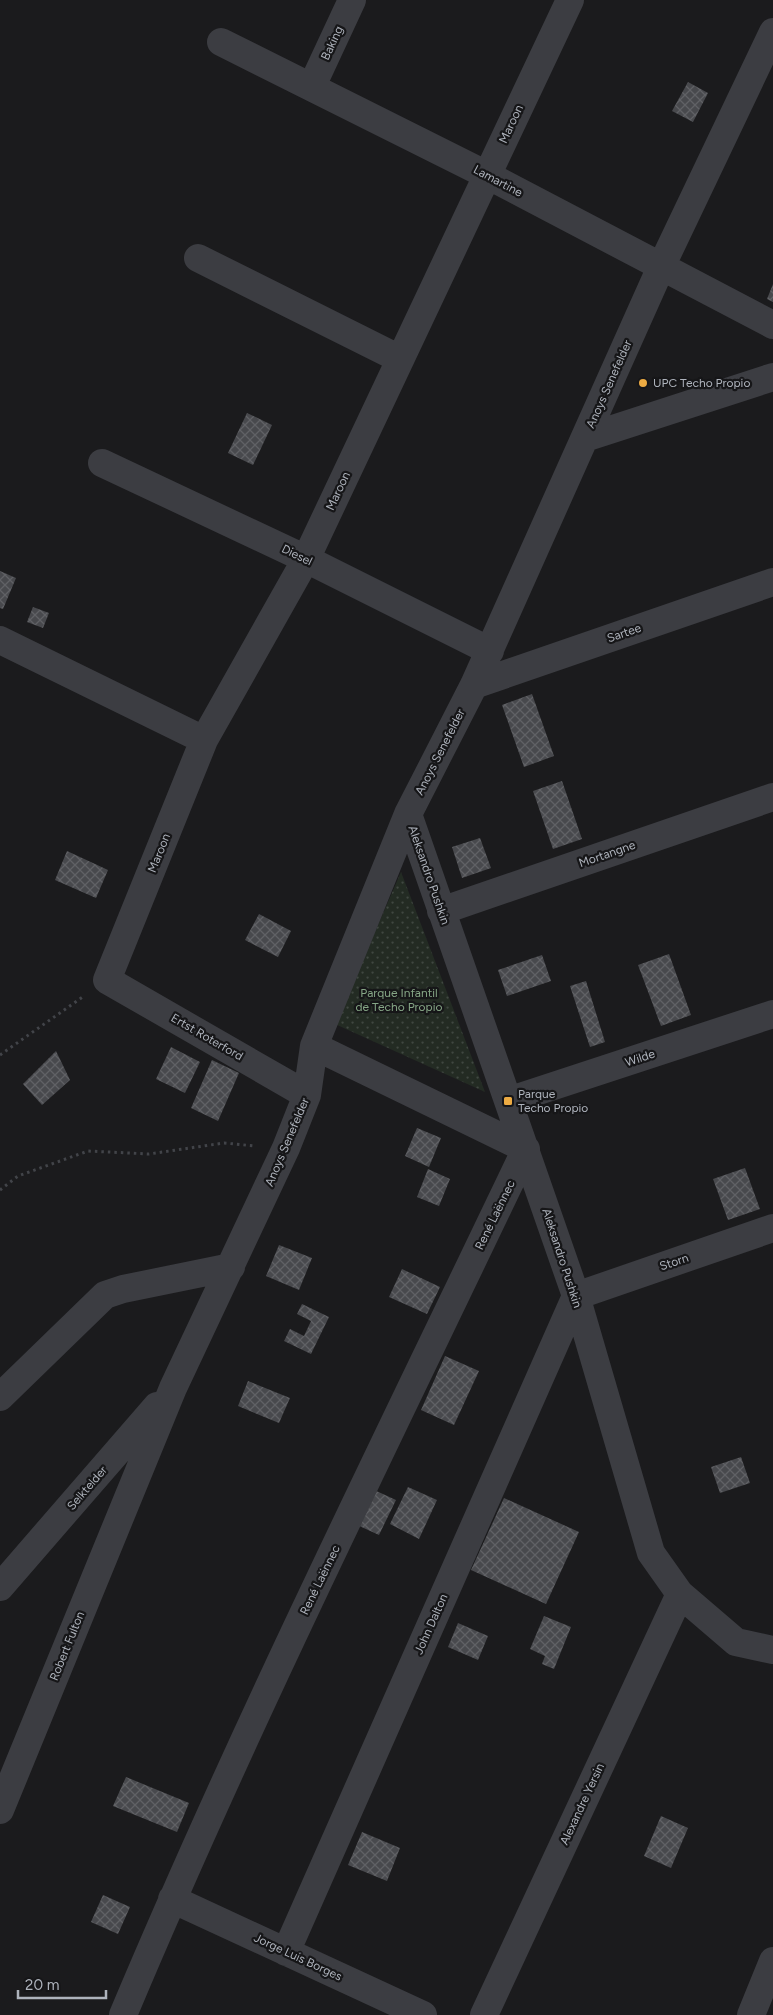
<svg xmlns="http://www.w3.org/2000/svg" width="773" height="2015" viewBox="0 0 773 2015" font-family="Figtree,sans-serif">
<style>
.park{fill:url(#park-dots)}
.building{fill:url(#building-cross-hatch)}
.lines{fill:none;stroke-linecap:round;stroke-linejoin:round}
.path{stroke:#424449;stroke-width:3;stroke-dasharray:2.5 4;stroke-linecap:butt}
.minor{stroke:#3c3d42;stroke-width:28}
.poi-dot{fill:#edab43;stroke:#161618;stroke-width:2}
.labels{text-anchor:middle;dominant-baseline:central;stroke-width:4.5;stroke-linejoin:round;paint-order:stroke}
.street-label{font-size:12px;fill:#aeb3bc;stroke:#161618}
.poi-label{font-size:12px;fill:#aeb3bc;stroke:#161618;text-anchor:start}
.park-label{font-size:12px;fill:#86a686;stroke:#161618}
</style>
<defs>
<pattern id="park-dots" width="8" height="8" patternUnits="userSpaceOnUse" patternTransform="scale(1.25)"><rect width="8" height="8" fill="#232b23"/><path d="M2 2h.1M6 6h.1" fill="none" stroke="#404741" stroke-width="1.8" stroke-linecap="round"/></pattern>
<pattern id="building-cross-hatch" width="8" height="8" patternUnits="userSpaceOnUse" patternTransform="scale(1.25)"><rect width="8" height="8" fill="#48494d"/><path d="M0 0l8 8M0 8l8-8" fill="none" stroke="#606165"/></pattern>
</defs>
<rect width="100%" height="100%" fill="#1b1b1d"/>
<path class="park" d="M401,872L485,1092L335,1024Z"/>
<path class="building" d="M688,82L708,93L693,122L672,111Z
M773,284V302L767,299Z
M247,413L272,425L253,465L228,453Z
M0,571L16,578L3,609L0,608Z
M33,607L49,613L43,628L27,622Z
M532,694L554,756L524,767L502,705Z
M562,781L582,839L553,849L533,791Z
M480,838L491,868L462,878L452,847Z
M67,851L108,870L96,898L55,880Z
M259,914L291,931L278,957L245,940Z
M669,954L691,1015L661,1026L638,965Z
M542,955L551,981L507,996L498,970Z
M586,981L605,1042L590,1047L570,986Z
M171,1047L200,1062L185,1093L156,1079Z
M56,1051L70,1080L42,1105L23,1084Z
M212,1060L239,1073L218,1121L191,1108Z
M417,1128L441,1138L429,1167L405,1156Z
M745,1168L760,1209L728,1220L713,1179Z
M428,1169L450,1179L439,1206L417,1197Z
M279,1245L312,1258L299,1290L266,1276Z
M402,1269L440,1287L427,1314L389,1297Z
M302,1304L329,1317L311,1354L284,1341L290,1329L304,1336L311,1321L297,1314Z
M445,1356L479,1371L454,1425L421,1410Z
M248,1381L290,1398L279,1423L238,1406Z
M741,1457L750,1483L720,1493L711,1467Z
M408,1487L437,1500L419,1539L390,1524Z
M372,1489L396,1500L379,1535L355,1524Z
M504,1498L579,1532L546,1604L471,1570Z
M544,1616L571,1627L554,1669L542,1664L545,1656L530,1649Z
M458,1623L488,1636L478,1660L448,1647Z
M126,1777L189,1803L177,1832L113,1806Z
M661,1816L688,1828L671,1868L644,1856Z
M362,1832L400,1848L387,1881L348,1865Z
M103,1895L130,1907L118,1934L91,1922Z"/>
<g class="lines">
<path class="path" d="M0,1055L84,996
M0,1190L18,1176L88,1151L149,1154L224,1143L255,1146"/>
<path class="minor" d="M221,42L487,175L773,325
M312,86L352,0
M198,258L400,359
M585,438L773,377
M102,463L306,559L490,651
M0,640L204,740
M474,685L773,582
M408,814L576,1296L651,1553L680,1594L736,1642L773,1650
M441,911L773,797
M307,1095L107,980L204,740L306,559L570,0
M508,1101L773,1014
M0,1397L105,1295L123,1289L231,1267
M0,1587L157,1406
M0,1810L173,1388L286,1148L307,1095L314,1046L408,814L474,685L661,267L773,32
M172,1899L423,2015
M286,1952L576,1296L773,1228
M123,2015C246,1722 389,1436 526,1149L314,1046
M484,2015L680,1594
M751,2015L773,1961"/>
</g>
<g class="poi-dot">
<circle cx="643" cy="383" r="5"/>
<rect x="503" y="1096" width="10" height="10" rx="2.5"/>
</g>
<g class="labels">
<g class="street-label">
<text transform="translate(332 43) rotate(-65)">Baking</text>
<text transform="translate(511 124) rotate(-65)">Maroon</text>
<text transform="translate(498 181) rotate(28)">Lamartine</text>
<text transform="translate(609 384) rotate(-66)">Anoys Senefelder</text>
<text transform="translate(338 491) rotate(-65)">Maroon</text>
<text transform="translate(297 555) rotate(26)">Diesel</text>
<text transform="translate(624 633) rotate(-19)">Sartee</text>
<text transform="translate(440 752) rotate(-63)">Anoys Senefelder</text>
<text transform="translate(159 853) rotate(-68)">Maroon</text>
<text transform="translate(607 854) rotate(-19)">Mortangne</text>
<text transform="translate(429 875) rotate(71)">Aleksandro Pushkin</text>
<text transform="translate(207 1037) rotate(30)">Ertst Roterford</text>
<text transform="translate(640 1058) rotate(-18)">Wilde</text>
<text transform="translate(287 1142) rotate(-67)">Anoys Senefelder</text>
<text transform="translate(495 1215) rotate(-64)">René Laënnec</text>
<text transform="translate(562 1258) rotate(72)">Aleksandro Pushkin</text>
<text transform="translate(674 1262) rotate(-19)">Storn</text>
<text transform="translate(87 1488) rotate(-49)">Selktelder</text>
<text transform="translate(320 1580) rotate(-64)">René Laënnec</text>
<text transform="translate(431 1624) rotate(-66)">John Dalton</text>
<text transform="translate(67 1646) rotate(-68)">Robert Fulton</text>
<text transform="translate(582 1804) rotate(-65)">Alexandre Yersin</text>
<text transform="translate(298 1957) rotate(25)">Jorge Luis Borges</text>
</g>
<g class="poi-label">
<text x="653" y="383">UPC Techo Propio</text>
<text x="518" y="1094">Parque<tspan x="518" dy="14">Techo Propio</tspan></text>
</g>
<g class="park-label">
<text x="399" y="993">Parque Infantil<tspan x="399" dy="14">de Techo Propio</tspan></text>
</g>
</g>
<path d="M18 1990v8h88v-8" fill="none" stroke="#aeb3bc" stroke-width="2.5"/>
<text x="25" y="1990" font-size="15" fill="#aeb3bc" stroke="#161618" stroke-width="4" paint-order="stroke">20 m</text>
</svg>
